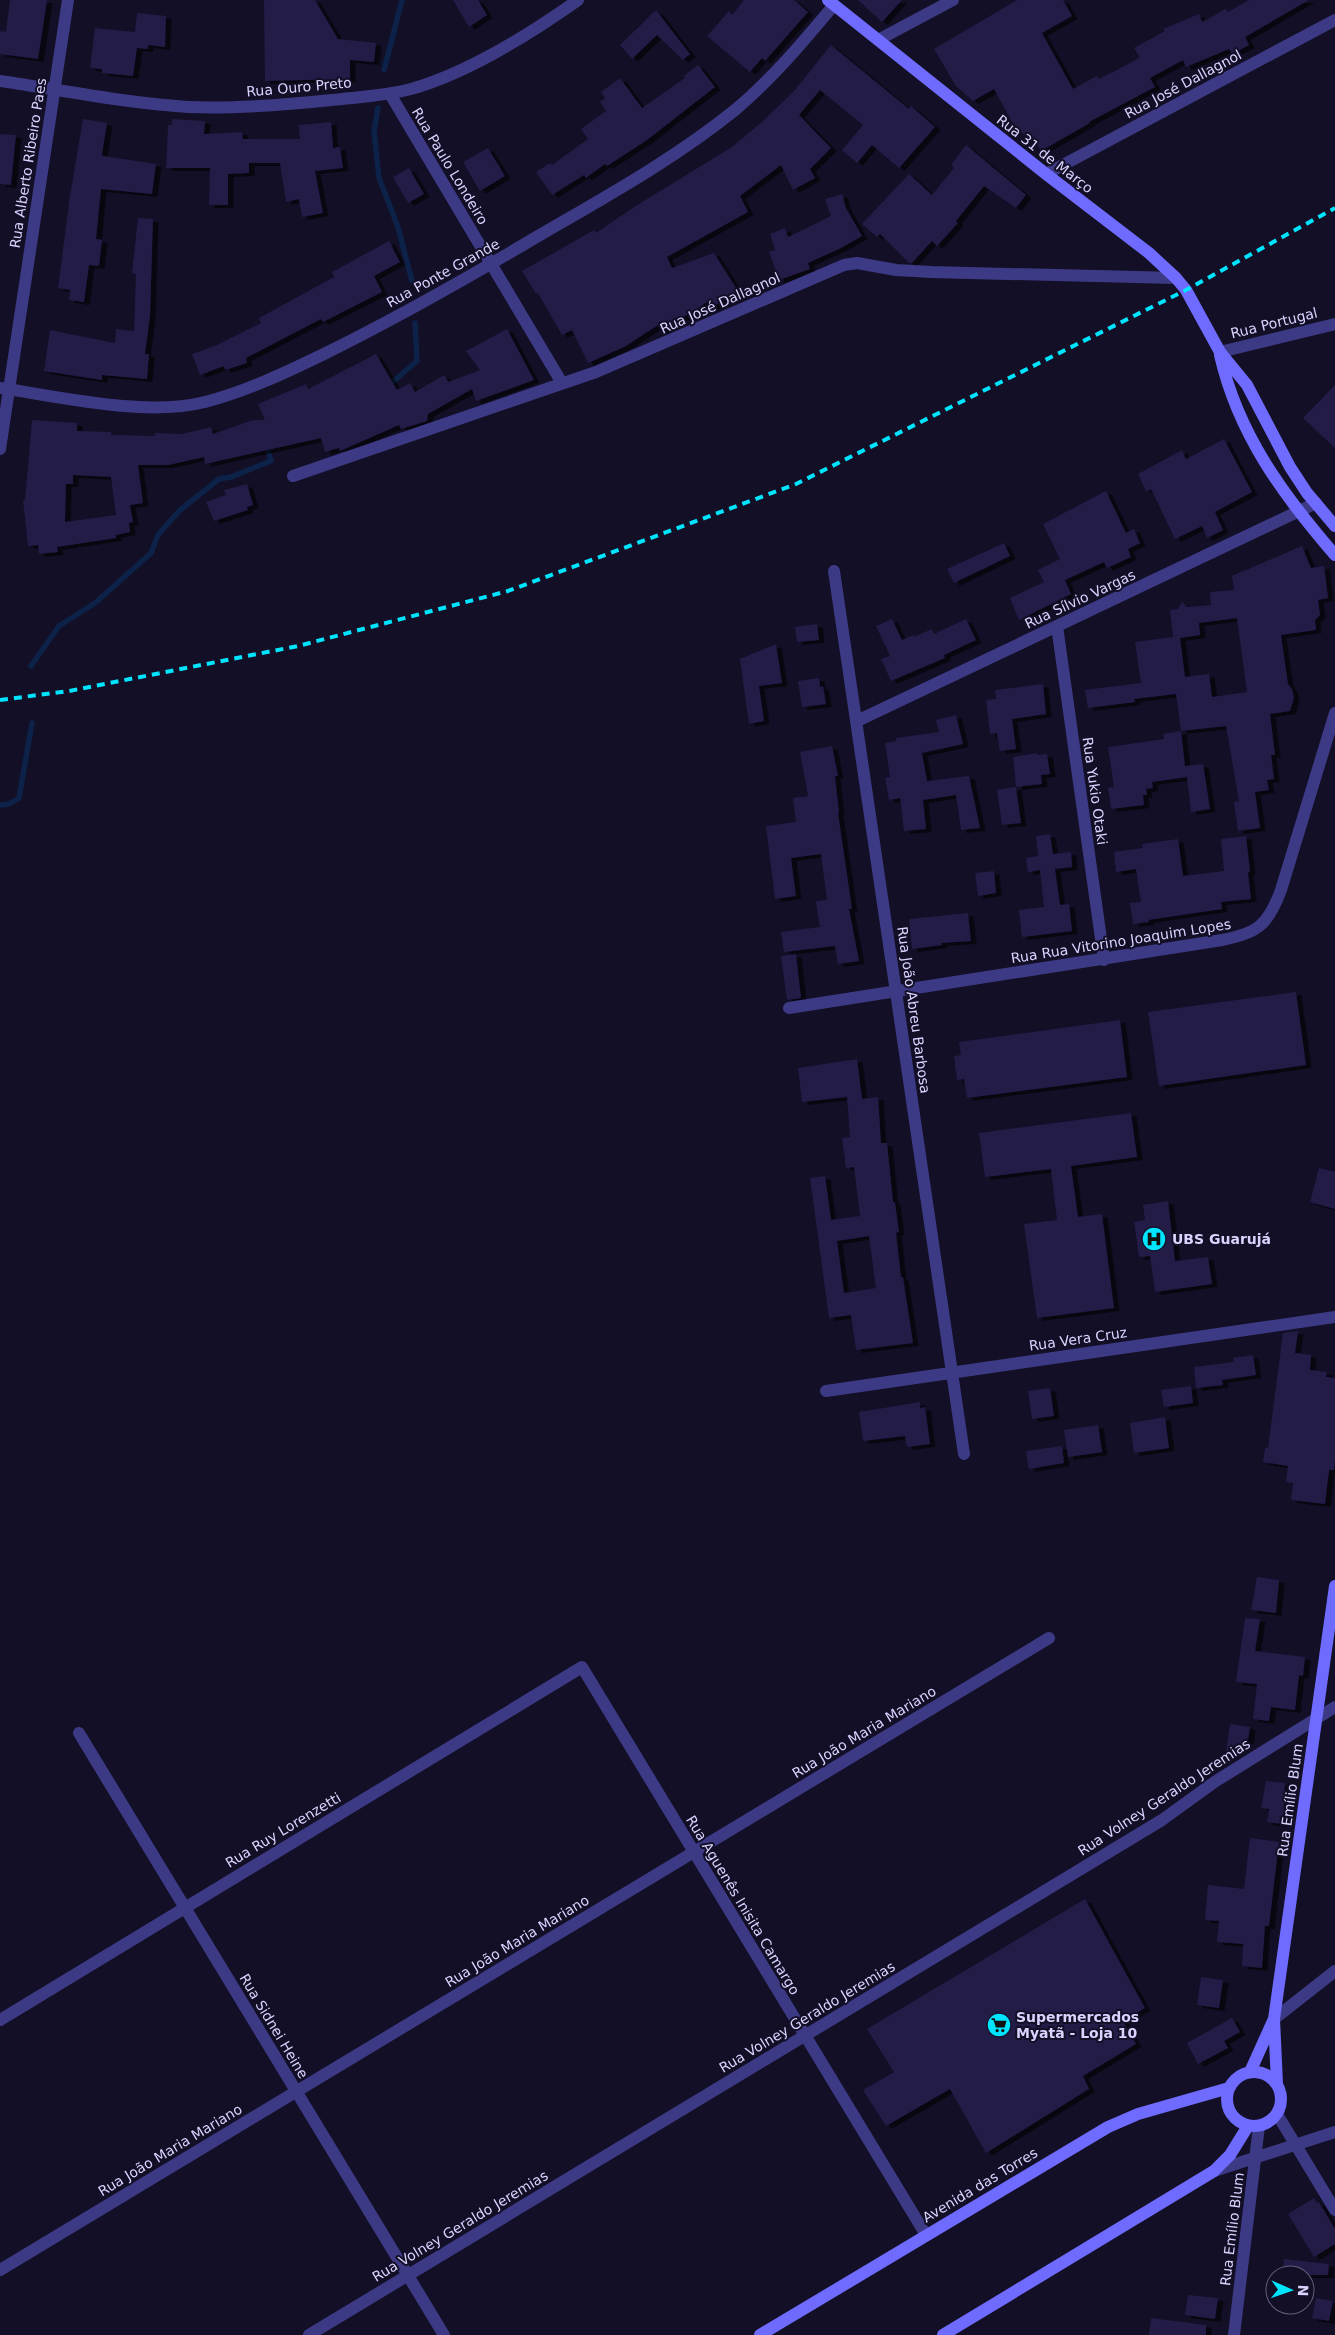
<svg xmlns="http://www.w3.org/2000/svg" width="1335" height="2335" viewBox="0 0 1335 2335" font-family="'DejaVu Sans',sans-serif">
<style>
.lines{fill:none;stroke-linecap:round;stroke-linejoin:round}
.stream{stroke:#0c2248;stroke-width:5.5}
.building{fill:#241b47;fill-rule:evenodd;filter:url(#shadow)}
.minor{stroke:#3d3a85;stroke-width:12}
.tertiary{stroke:#3d3a85;stroke-width:12}
.secondary{stroke:#6f6bff;stroke-width:12}
.rail{stroke:#00e5ff;stroke-width:4;stroke-dasharray:8 6;stroke-linecap:butt}
.labels{text-anchor:middle;dominant-baseline:central;stroke-width:4;stroke-linejoin:round;paint-order:stroke}
.street-label{font-size:14px;fill:#d9d4ff;stroke:#130f26}
.poi-label{font-size:14px;font-weight:bold;fill:#d9d4ff;stroke:#130f26;text-anchor:start}
</style>
<defs>
<filter id="shadow"><feDropShadow dx="5.5" dy="3" stdDeviation="0" flood-color="#0009"/></filter>
</defs>
<rect width="100%" height="100%" fill="#130f26"/>
<g class="lines">
<path class="stream" d="M384,70L402,0
M378,108L374,131L379,178L398,227L412,281
M388,386L417,361L415,323
M31,666L59,626L95,603L151,553L158,535L179,511L219,479L231,477L271,461L266,443
M0,805L9,804L19,798L32,723"/>
</g>
<path class="building" d="M10,0H47L38,59L0,54V31L6,32Z
M264,0H315L338,39L376,43L374,62L350,60V79L265,81Z
M453,0H478L487,15L469,27Z
M744,0H794L808,12L765,61L762,58L750,72L707,36L729,11L732,15Z
M858,0H902L882,22Z
M1017,0H1063L1072,16L1042,33L1073,89L1097,76L1099,79L1132,62L1140,57L1134,48L1165,31L1163,29L1199,14L1202,22L1226,9L1228,12L1249,0H1309L1245,37L1249,45L1232,54L1229,49L1186,67L1183,60L1150,78L1155,87L1089,122L1090,123L1041,151L1031,133L1025,136L1012,122L994,89L973,101L956,86L934,49Z
M656,10L690,54L683,60L657,35L632,59L620,45Z
M137,13L166,16L165,47L148,45V49L137,48L133,76L102,73V69L90,68L95,28L135,32Z
M831,45L909,109L911,106L935,127L899,168L872,145L857,163L842,150L863,125L820,90L799,115L831,148L810,169L815,178L793,190L781,165L740,196L748,212L667,257L672,268L714,253L738,291L711,308L707,302L662,331L658,325L626,346L588,363L572,330L562,335L538,293L536,294L522,271L594,230L596,233L634,207L732,147L762,122L794,91Z
M698,65L715,87L647,140L607,166L605,164L586,178L584,175L552,195L536,172L550,163L552,165L588,139L581,129L606,111L600,102L605,98L601,92L620,78L642,108L685,78L684,76Z
M83,119L107,123L102,154L103,156L156,164L152,194L101,189L96,239L102,240L99,266L89,265L84,302L69,300L70,290L58,288L70,196Z
M172,119L205,121L204,134L242,132L243,139H300L299,125L331,122L333,148L340,147L343,168L315,171L323,213L302,217L299,199L286,202L280,163H249V173L228,174V205H209L210,168H166L168,125H172Z
M0,134L16,135L11,185L0,184Z
M966,145L1026,195L1016,208L984,186L956,221L958,223L937,246L932,241L912,263H909L880,234L877,237L862,224L909,174L932,195L954,168L951,165Z
M488,148L505,176L480,191L463,162Z
M409,168L424,194L408,203L393,177Z
M842,194L846,208L862,236L841,248L808,263L810,269L779,280L769,252L775,250L770,234L785,228L788,237L831,216L825,199Z
M138,218L153,219L150,316L145,354H149L147,379L102,375V380L44,371L50,330L115,343L116,329L134,331L136,274L132,273Z
M389,241L400,262L374,276L382,292L323,322L321,319L246,358L247,363L225,370L224,366L200,375L192,354L217,345L261,323L259,318L334,277L332,272Z
M507,329L534,380L476,401L472,389L428,414L427,421L401,429L399,425L340,451L339,448L325,452L321,438L205,464L204,457L168,465H138L143,503L130,505L133,522L129,523L130,532L116,535V538L57,547L58,552L39,554L38,545L28,546L23,500H25L32,420L77,423V431L111,432V435L155,436V433L182,434L211,427L213,434L253,420H265L258,404L306,384L308,389L376,354L397,390L410,383L415,392L444,375L448,382L480,370L466,351ZM73,475L111,477L116,515L65,522L66,484H73Z
M1335,385V448L1303,418Z
M1224,439L1252,492L1215,512L1223,530L1207,538L1202,526L1175,539L1151,489L1146,491L1138,474L1182,450L1186,459Z
M247,484L253,505L247,507L248,510L214,521L206,502L226,495L224,490Z
M1106,491L1126,533L1134,529L1140,543L1128,549L1131,557L1107,568L1104,562L1065,580L1071,594L1019,620L1010,598L1044,582L1038,570L1060,559L1043,524Z
M1004,543L1010,556L954,583L947,569Z
M1302,546L1311,568L1324,566L1328,598L1318,600L1320,615L1315,620L1316,630L1281,635L1288,684L1292,689L1294,698L1290,711L1270,714L1275,755H1271L1274,779L1267,780L1269,790L1255,792L1260,828L1238,831L1234,802L1239,801L1226,726L1181,731L1176,694L1134,699L1135,702L1088,708L1085,690L1141,683L1135,642L1173,637L1170,610L1178,609L1182,602L1187,607L1211,605L1210,592L1234,590L1232,576ZM1237,618L1247,692L1212,697L1209,674L1185,677L1180,638L1200,635L1199,623Z
M892,619L902,640L913,635L914,637L932,629L934,634L966,619L976,640L944,655L945,658L891,681L881,659L890,656L876,626Z
M817,624L819,640L797,642L795,627Z
M776,644L782,683L759,686L764,721L749,724L740,659Z
M819,678L820,687L823,686L826,704L802,707L798,681Z
M1043,684L1046,714L1012,719L1016,749L1000,751L997,733L990,734L986,700L996,699L995,690Z
M956,715L963,744L922,753L927,781L969,776L980,828L961,830L956,795L923,800L926,829L904,831L900,798L889,800L885,778L890,777L885,743L896,741V738L939,732L936,720Z
M1181,731L1185,766L1203,764L1210,809L1191,812L1187,777L1152,782L1153,788L1146,789L1147,795H1143L1144,805L1111,809L1108,788L1114,787L1108,747L1164,739L1163,734Z
M832,746L838,776H835L839,813H838L852,909H849L859,961L838,964L835,946L784,952L781,932L820,927L816,901L827,900L821,854L791,858L796,896L775,899L766,826L796,822L793,798L808,796L800,752Z
M1037,753V755L1047,754L1050,774L1041,775L1042,784L1016,787L1021,823L1002,825L997,790L1016,787L1013,757Z
M1050,834L1053,854L1071,852L1072,867L1055,869L1060,905L1069,904L1072,931L1022,937L1019,910L1044,907L1040,870L1028,872L1026,858L1038,856L1036,836Z
M1246,836L1250,871L1248,873L1251,899L1221,902L1222,909L1148,920L1149,922L1133,924L1130,903L1141,902L1136,869L1116,872L1114,852L1143,848L1142,844L1178,839L1183,876L1224,871L1221,839Z
M994,871L996,893L978,896L975,873Z
M968,913L971,941L941,943L942,945L912,949L909,919Z
M796,954L801,998L787,1000L781,956Z
M1296,992L1306,1065L1159,1086L1148,1012Z
M1120,1020L1127,1077L967,1098L964,1079L957,1080L954,1056L961,1055L959,1042Z
M857,1059L862,1099L878,1097L881,1143H887L893,1202H895L899,1232L896,1233L901,1277H903L913,1343L856,1350L851,1315L829,1318L810,1178L825,1176L831,1220L860,1216L854,1167L846,1168L842,1138L850,1137L847,1097L802,1102L798,1068ZM869,1236L876,1288L844,1293L837,1241Z
M1131,1113L1137,1157L1071,1166L1078,1217L1102,1214L1114,1308L1037,1318L1024,1224L1057,1220L1051,1169L985,1177L979,1133Z
M1319,1168L1335,1172V1209L1310,1202Z
M1168,1201L1175,1261L1208,1257L1212,1284L1155,1292L1150,1256L1139,1257L1134,1222L1145,1220L1143,1205Z
M1298,1331L1295,1353L1311,1355L1310,1370L1327,1372L1326,1377L1335,1378V1458L1334,1470H1329L1325,1504L1291,1500L1293,1483L1286,1482L1288,1466L1263,1462L1265,1448H1268L1283,1333Z
M1253,1355L1256,1375L1222,1380L1223,1385L1196,1388L1194,1367L1234,1362L1233,1358Z
M1191,1386L1193,1403L1164,1407L1161,1390Z
M1050,1388L1054,1416L1032,1419L1028,1391Z
M920,1402V1408L925,1407L930,1444L907,1447L905,1436L863,1441L859,1412Z
M1165,1417L1169,1448L1134,1453L1130,1423Z
M1098,1425L1102,1452L1068,1457L1064,1430Z
M1062,1446L1064,1463L1029,1469L1026,1451Z
M1257,1577L1279,1580L1276,1613L1251,1610Z
M1245,1618L1260,1619L1255,1651L1305,1657L1303,1676L1299,1675L1295,1710L1271,1707L1269,1721L1253,1719L1257,1684L1236,1682Z
M1230,1724L1250,1727L1248,1741L1226,1752Z
M1266,1781L1285,1783L1283,1824L1267,1822L1269,1809L1261,1808Z
M1250,1838L1279,1842L1269,1926H1265L1262,1968L1242,1966L1243,1944L1217,1942L1219,1921L1205,1920L1208,1885L1244,1889Z
M1085,1899L1145,2008L1123,2021L1136,2044L1083,2076L1089,2089L986,2153L950,2089L886,2126L863,2090L894,2072L867,2029Z
M1201,1977L1223,1980L1219,2008L1197,2005Z
M1232,2018L1240,2032L1224,2041L1228,2048L1198,2064L1187,2043Z
M1314,2198L1317,2203L1319,2202L1335,2229V2244L1314,2257L1288,2214Z
M1284,2259L1329,2264L1328,2275H1282Z
M1188,2295L1218,2298L1215,2319L1185,2315Z
M1316,2298L1333,2301L1329,2321L1312,2318Z
M1151,2318L1206,2325V2335H1149Z"/>
<g class="lines">
<path class="minor" d="M878,40L953,0
M0,81C62,90 125,103 188,107C236,109 284,105 332,100C358,97 385,96 411,89C468,73 530,34 578,0
M390,94L562,383
M1046,174L1335,20
M0,449L68,0
M293,476L596,372L844,265L857,263L896,270L931,272L1176,278
M834,571L964,1454
M1057,626L1104,960
M857,721L1316,503
M789,1008L1222,940C1258,933 1268,925 1281,890L1335,713
M826,1391L1335,1317
M79,1733L444,2335
M1274,2019L1335,1971
M0,2020L582,1667L926,2235
M1277,2114L1335,2210
M0,2270L1049,1638
M309,2335L1162,1820L1216,1781L1335,1707
M1234,2335L1259,2126"/>
<path class="tertiary" d="M1220,352L1335,324
M0,388C61,397 145,417 205,402C247,391 287,372 326,353C395,319 462,281 528,242C598,201 672,161 735,110C772,79 803,42 834,5
M1214,2171L1335,2132"/>
<path class="secondary" d="M828,0L1046,174L1149,253L1176,278L1186,290L1220,352L1247,385L1290,467L1307,493L1335,526
M1220,355C1238,434 1283,495 1335,555
M1227 2099a27 27 0 1 1 54 0a27 27 0 1 1-54 0Z
M1250,2072L1273,2021
M1277,2084L1274,2019L1335,1586
M760,2335L1108,2127L1138,2114L1229,2088
M943,2335L1214,2171L1230,2155L1248,2126"/>
<path class="rail" d="M0,700L69,691L298,646L508,591L796,484L1186,290L1335,208"/>
</g>
<defs>
<g id="hospital-disc" transform="scale(1.25)"><circle r="9.5" fill="#00e5ff" stroke="#130f26"/><path d="M-5-5h3v3.5h4V-5h3V5h-3V1.5h-4V5h-3Z" fill="#111"/></g>
<g id="supermarket-disc" transform="scale(1.25)"><circle r="9.5" fill="#00e5ff" stroke="#130f26"/><path d="M-6-5.5h2.5l.6 2H6L4.5 2H-2.5L-4.4-4H-6ZM-1.5 3.2a1.3 1.3 0 1 0 .1 0ZM3 3.2a1.3 1.3 0 1 0 .1 0Z" fill="#111"/></g>
</defs>
<g fill-rule="evenodd">
<use href="#hospital-disc" x="1154" y="1239"/>
<use href="#supermarket-disc" x="999" y="2025"/>
</g>
<g class="labels">
<g class="street-label">
<text transform="translate(1183 84) rotate(-28)">Rua José Dallagnol</text>
<text transform="translate(299 87) rotate(-5)">Rua Ouro Preto</text>
<text transform="translate(1045 154) rotate(38)">Rua 31 de Março</text>
<text transform="translate(28 163) rotate(-81)">Rua Alberto Ribeiro Paes</text>
<text transform="translate(450 166) rotate(59)">Rua Paulo Londeiro</text>
<text transform="translate(443 273) rotate(-29)">Rua Ponte Grande</text>
<text transform="translate(720 303) rotate(-24)">Rua José Dallagnol</text>
<text transform="translate(1274 323) rotate(-14)">Rua Portugal</text>
<text transform="translate(1080 599) rotate(-25)">Rua Sílvio Vargas</text>
<text transform="translate(1095 791) rotate(82)">Rua Yukio Otaki</text>
<text transform="translate(1121 941) rotate(-9)">Rua Rua Vitorino Joaquim Lopes</text>
<text transform="translate(914 1010) rotate(82)">Rua João Abreu Barbosa</text>
<text transform="translate(1078 1339) rotate(-8)">Rua Vera Cruz</text>
<text transform="translate(864 1732) rotate(-31)">Rua João Maria Mariano</text>
<text transform="translate(1164 1797) rotate(-33)">Rua Volney Geraldo Jeremias</text>
<text transform="translate(1290 1800) rotate(-82)">Rua Emílio Blum</text>
<text transform="translate(283 1830) rotate(-31)">Rua Ruy Lorenzetti</text>
<text transform="translate(743 1905) rotate(59)">Rua Aguenês Inisita Camargo</text>
<text transform="translate(517 1941) rotate(-31)">Rua João Maria Mariano</text>
<text transform="translate(807 2017) rotate(-31)">Rua Volney Geraldo Jeremias</text>
<text transform="translate(274 2026) rotate(59)">Rua Sidnei Heine</text>
<text transform="translate(170 2150) rotate(-31)">Rua João Maria Mariano</text>
<text transform="translate(980 2185) rotate(-31)">Avenida das Torres</text>
<text transform="translate(460 2226) rotate(-31)">Rua Volney Geraldo Jeremias</text>
<text transform="translate(1232 2229) rotate(-83)">Rua Emílio Blum</text>
</g>
<g class="poi-label">
<text x="1172" y="1239">UBS Guarujá</text>
<text x="1016" y="2017">Supermercados<tspan x="1016" dy="16">Myatã - Loja 10</tspan></text>
</g>
</g>
<g transform="translate(1290 2290) rotate(92)"><circle r="24" fill="#130f26" stroke="#625e7d"/>
<path d="M0-4L9 19L0 12L-9 19Z" fill="#00e5ff"/>
<text y="-8" font-size="14" font-weight="bold" text-anchor="middle" fill="#d9d4ff">N</text>
</g>
</svg>
